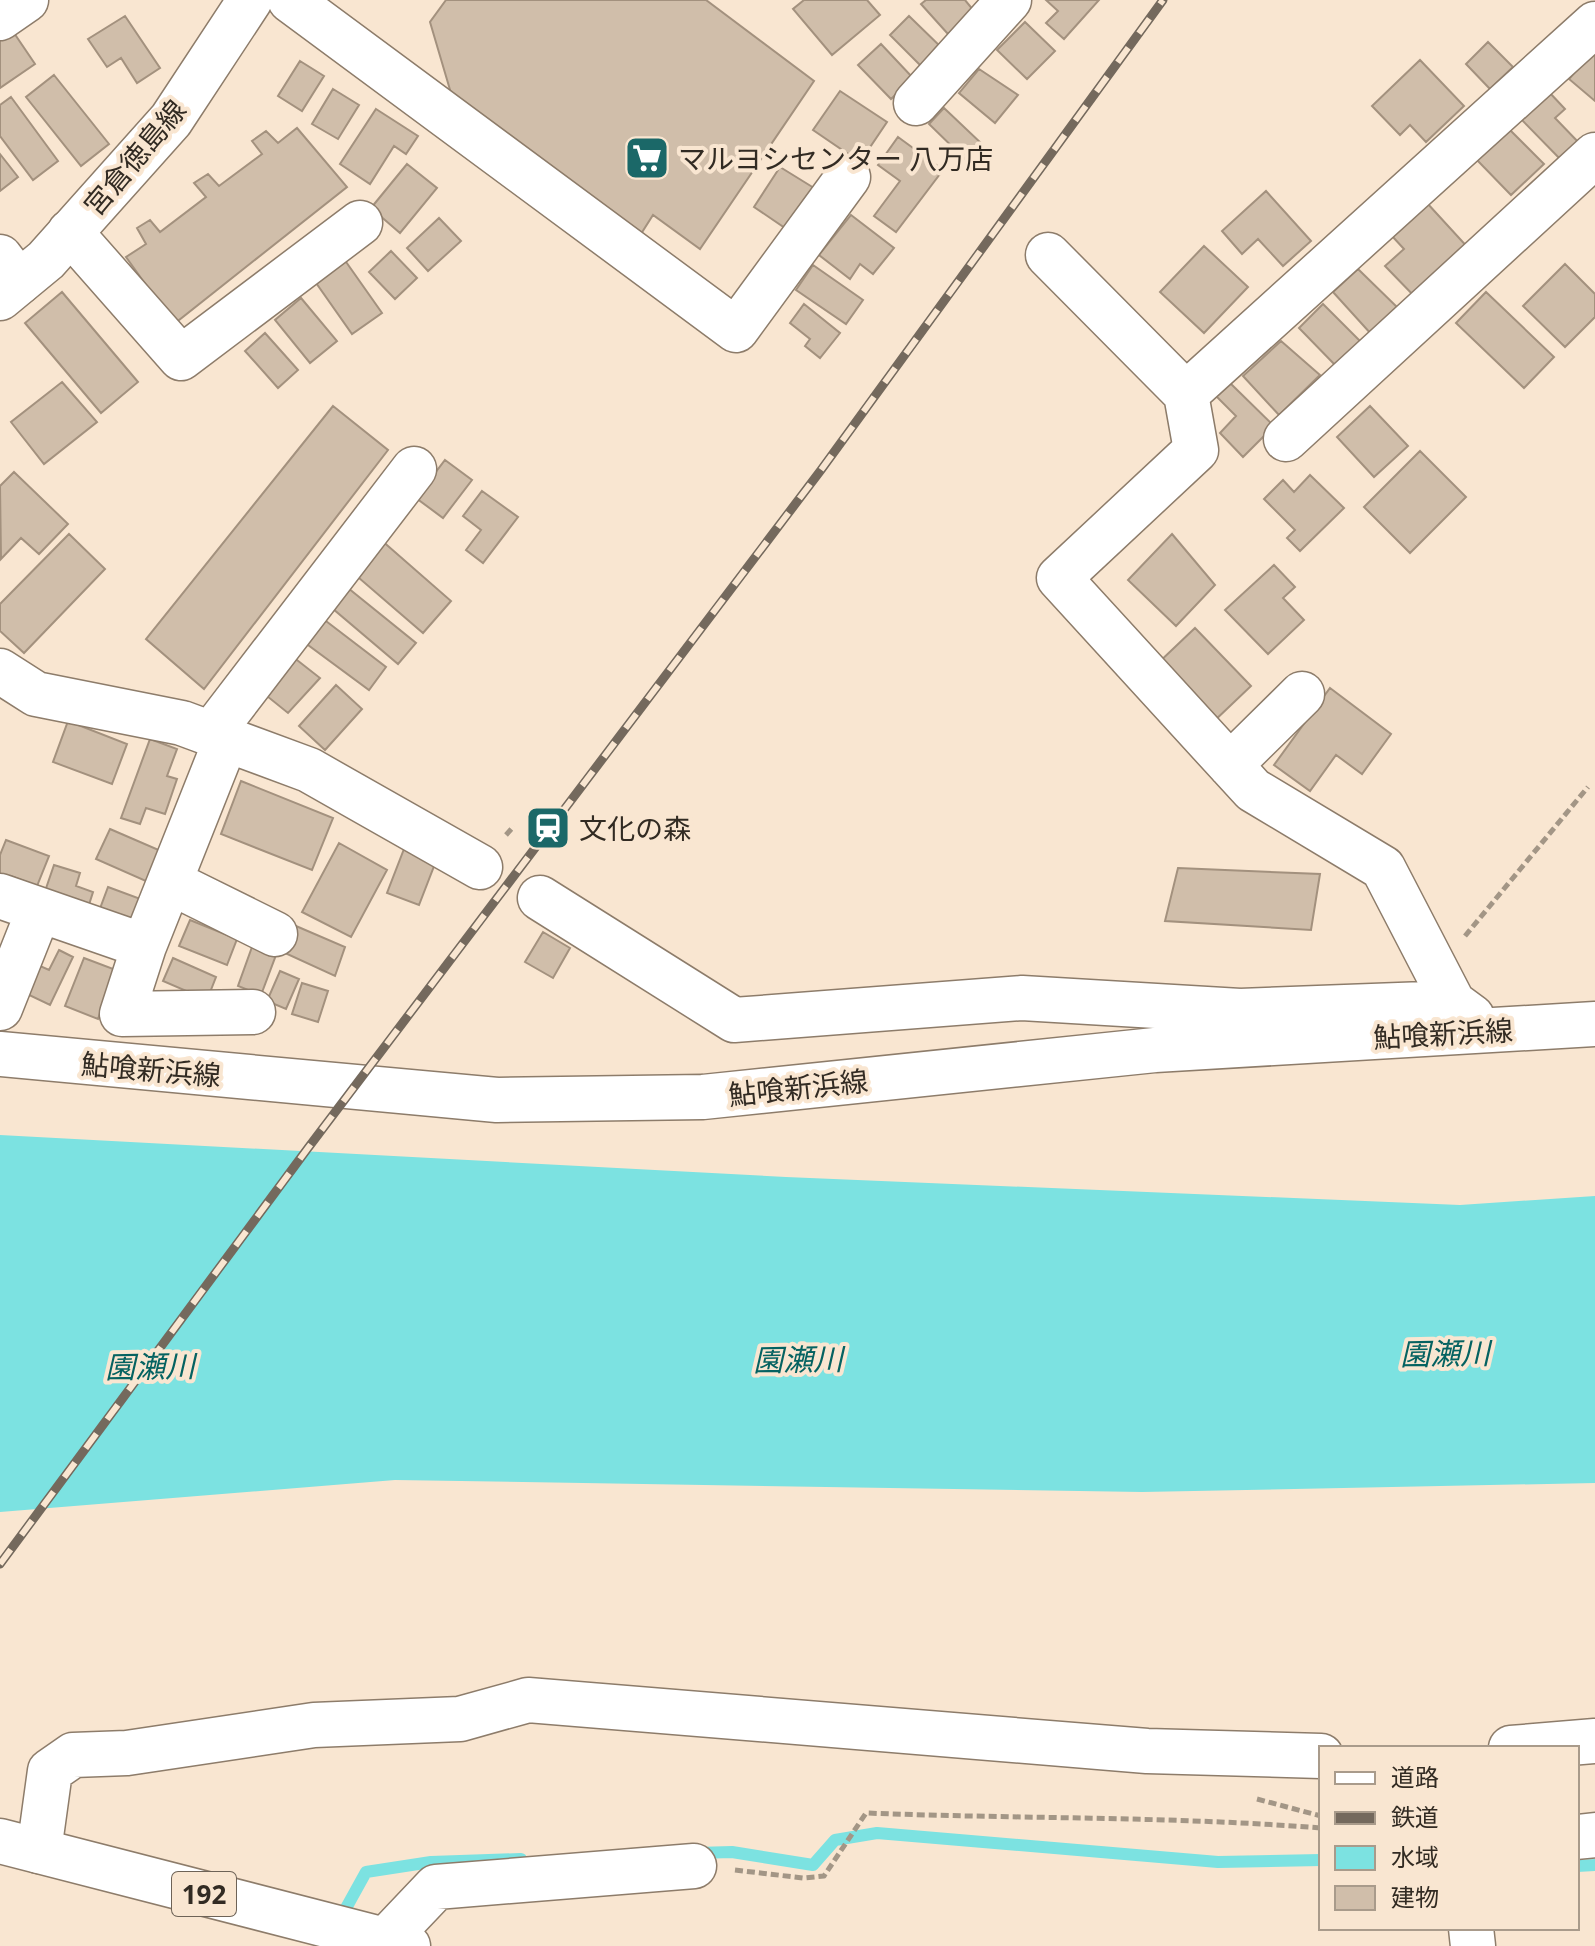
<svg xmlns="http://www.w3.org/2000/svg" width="1595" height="1946" viewBox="0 0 1595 1946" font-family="'Open Sans','Noto Sans JP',sans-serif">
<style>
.water{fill:#7ce2e1}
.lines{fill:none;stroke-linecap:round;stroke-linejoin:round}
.stream{stroke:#7ce2e1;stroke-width:12}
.building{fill:#d0beaa;stroke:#a3917e;stroke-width:2}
.minor-casing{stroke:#8d7c6a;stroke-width:47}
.major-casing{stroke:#8d7c6a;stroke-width:47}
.highway-casing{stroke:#8d7c6a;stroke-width:47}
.path{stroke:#a39686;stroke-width:5;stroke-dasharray:8 4;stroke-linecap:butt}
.minor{stroke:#fff;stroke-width:44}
.major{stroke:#fff;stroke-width:44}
.highway{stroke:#fff;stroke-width:44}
.rail-casing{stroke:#74695d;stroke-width:9}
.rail{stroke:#f9e6d1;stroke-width:6;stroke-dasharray:18;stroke-linecap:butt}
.labels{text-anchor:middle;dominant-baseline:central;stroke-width:8;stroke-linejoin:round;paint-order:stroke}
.shield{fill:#f9e6d1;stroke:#6e6357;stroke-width:2}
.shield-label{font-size:26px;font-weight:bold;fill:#322b23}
.street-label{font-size:28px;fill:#322b23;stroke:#f9e6d1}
.poi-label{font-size:28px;fill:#322b23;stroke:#f9e6d1;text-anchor:start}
.water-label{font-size:30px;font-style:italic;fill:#056261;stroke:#f9e6d1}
</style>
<rect width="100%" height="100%" fill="#f9e6d1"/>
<path class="water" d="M0,1135L786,1177L1460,1205L1595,1196V1483L1142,1492L395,1480L0,1512Z"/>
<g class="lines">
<path class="stream" d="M696,1853L732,1852L813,1865L835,1840L877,1833L1218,1862L1321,1860
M1577,1866L1595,1865
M340,1919L366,1872L431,1862L521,1859"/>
</g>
<path class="building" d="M446,0H706L814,81L700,249L653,215L639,237L453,100L430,22Z
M804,0H867L880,15L832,55L793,9Z
M926,0H965L974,11L948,34L921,4Z
M1046,0H1099L1064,39L1046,23L1058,11Z
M125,16L160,68L137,83L121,58L107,67L88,39Z
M909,16L944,50L925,70L890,35Z
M1025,22L1055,51L1027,79L997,50Z
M12,30L35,64L0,88V38Z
M1488,42L1513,67L1490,89L1466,64Z
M881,44L913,78L891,99L858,65Z
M1593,51L1595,52V101L1569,79Z
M1420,60L1464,106L1426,142L1410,125L1400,135L1372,106Z
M300,61L324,76L302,111L278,96Z
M979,69L1018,95L995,123L959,93Z
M54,75L109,144L81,166L26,97Z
M333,89L359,105L338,139L312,124Z
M840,91L887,122L860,162L813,130Z
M1549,92L1565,109L1555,118L1583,147L1565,164L1521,119Z
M11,97L58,161L33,180L0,136V105Z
M944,108L982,144L967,161L929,124Z
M376,109L418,136L406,154L394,146L370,184L340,164Z
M297,128L347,187L174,324L126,257L146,244L137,228L150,220L160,232L206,197L194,183L208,174L219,186L262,154L252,141L266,131L278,143Z
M1508,128L1544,164L1511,195L1476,159Z
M898,137L943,170L896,232L874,216L900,181L878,165Z
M0,154L18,177L0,191Z
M407,164L437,188L400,233L371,208Z
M780,167L814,188L788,230L754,207Z
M1266,191L1311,241L1283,266L1258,239L1242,254L1222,231Z
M1427,203L1471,251L1418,300L1385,266L1404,249L1392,236Z
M851,215L894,248L873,274L860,264L850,279L819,255Z
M439,218L461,241L428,271L407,248Z
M1204,246L1248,287L1204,333L1160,292Z
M391,251L417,278L395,299L369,272Z
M344,259L382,313L352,334L314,280Z
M1565,264L1595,294V317L1565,347L1523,306Z
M813,265L863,300L846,324L796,290Z
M1358,269L1399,309L1372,335L1333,292Z
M62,292L138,382L101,413L25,323Z
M1486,292L1554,357L1524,388L1456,323Z
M301,298L337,341L310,363L275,320Z
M804,304L840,333L820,358L805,346L810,339L790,323Z
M1323,304L1363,344L1338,368L1299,328Z
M265,333L298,370L278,388L245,351Z
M1281,341L1320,375L1279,415L1243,376Z
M1228,381L1274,426L1243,457L1220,433L1236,416L1215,395Z
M62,382L97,422L44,464L11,422Z
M333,406L388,450L204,689L146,639Z
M1370,406L1408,446L1374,477L1337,437Z
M1420,451L1466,497L1410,553L1364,507Z
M445,460L472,480L443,518L416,498Z
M14,472L68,524L39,554L21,538L1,559L0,486Z
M1310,475L1344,508L1300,551L1287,538L1295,530L1264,499L1283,480L1294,492Z
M482,491L518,517L483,563L466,550L481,530L463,516Z
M69,534L105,569L24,653L0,631V604Z
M1172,534L1215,585L1176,626L1128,580Z
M380,539L451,601L423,633L352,572Z
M1274,565L1295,587L1283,598L1304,620L1268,654L1225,610Z
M348,588L416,643L398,664L332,608Z
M322,618L386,667L369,690L304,642Z
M1195,628L1251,686L1211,724L1155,666Z
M288,653L320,678L288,713L257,688Z
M336,685L362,709L325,750L299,726Z
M1330,688L1391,734L1362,774L1336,755L1310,791L1274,765Z
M68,721L127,744L112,784L53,762Z
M150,739L177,749L167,776L177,779L165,814L146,808L140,824L121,818Z
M241,781L333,818L312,870L221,834Z
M110,829L161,851L148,882L96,859Z
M6,840L49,856L37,886L11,876L7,886L0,884V855Z
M339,843L387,870L351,937L302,912Z
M404,849L436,861L419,905L387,893Z
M54,865L80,873L76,886L93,892L86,914L42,900Z
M1178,868L1320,874L1311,930L1165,921Z
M108,887L146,901L135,928L98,914Z
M190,920L237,939L227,965L179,946Z
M296,926L345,947L335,976L285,953Z
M543,932L570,948L553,978L525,962Z
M252,947L276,955L261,995L238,986Z
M59,950L73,957L50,1005L25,993L38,965L49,970Z
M84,958L116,970L98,1019L65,1006Z
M173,958L216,977L207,1000L163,981Z
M280,971L299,979L286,1009L267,1001Z
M302,983L328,991L318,1022L292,1014Z"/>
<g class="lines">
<g class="minor-casing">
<path id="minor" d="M290,0L736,330L848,177
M0,18L26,0
M916,103L1009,0
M70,232L181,358L360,223
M1048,255L1186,394
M0,257L19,282
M1286,439L1595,155
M0,671L36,694L182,723L309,770L480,867
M211,734L414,469
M1230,765L1302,694
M170,882L275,934
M0,896L144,946L226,740
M540,898L734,1020L1022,998L1240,1011L1453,1003L1472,1017
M144,946L122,1014L253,1012
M1453,1003L1383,868L1253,790L1059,578L1196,450L1186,394L1595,24
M0,1008L39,910
M1511,1748L1595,1741
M1577,1837L1595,1835
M39,1851L50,1771L73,1755L127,1753L314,1725L460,1719L528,1700L1147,1751L1321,1756
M1471,1928L1473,1946
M380,1946L436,1887L694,1866"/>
</g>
<g class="major-casing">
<path id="major" d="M0,298L46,260L171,120L250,0
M0,1054L497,1100L703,1097L1155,1050L1595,1024"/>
</g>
<g class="highway-casing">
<path id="highway" d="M0,1841L408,1946"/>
</g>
<path class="path" d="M506,835L514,826
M1465,936L1588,787
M1257,1799L1321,1816
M735,1870L803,1878L824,1876L866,1813C1018,1819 1169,1816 1321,1828"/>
<use href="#minor" class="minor"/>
<use href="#major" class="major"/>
<use href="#highway" class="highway"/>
<g class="rail-casing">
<path id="rail" d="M0,1564L308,1148L821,470L1163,0"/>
</g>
<use href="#rail" class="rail"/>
</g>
<defs>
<g id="supermarket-square" transform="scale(2.3)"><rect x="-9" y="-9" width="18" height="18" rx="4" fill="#1b6868" stroke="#f9e6d1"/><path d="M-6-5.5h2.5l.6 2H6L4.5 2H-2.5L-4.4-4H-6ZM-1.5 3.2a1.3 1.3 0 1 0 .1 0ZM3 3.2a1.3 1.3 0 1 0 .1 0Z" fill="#fff"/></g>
<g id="station-square" transform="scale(2.3)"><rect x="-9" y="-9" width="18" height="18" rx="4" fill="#1b6868" stroke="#f9e6d1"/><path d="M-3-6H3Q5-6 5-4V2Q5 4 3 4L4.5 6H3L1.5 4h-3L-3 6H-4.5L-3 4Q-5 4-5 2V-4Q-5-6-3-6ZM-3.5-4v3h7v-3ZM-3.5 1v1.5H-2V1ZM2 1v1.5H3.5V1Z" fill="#fff"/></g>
</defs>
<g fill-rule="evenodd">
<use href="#supermarket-square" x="647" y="158"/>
<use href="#station-square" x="548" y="828"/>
</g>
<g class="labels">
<rect class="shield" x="172" y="1872" width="64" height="44" rx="6"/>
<g class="shield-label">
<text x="204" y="1894">192</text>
</g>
<g class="street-label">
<text transform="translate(134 157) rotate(-50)">宮倉徳島線</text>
<text transform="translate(1443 1033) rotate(-3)">鮎喰新浜線</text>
<text transform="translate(151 1069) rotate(5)">鮎喰新浜線</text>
<text transform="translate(798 1087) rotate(-6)">鮎喰新浜線</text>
</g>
<g class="poi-label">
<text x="678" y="158">マルヨシセンター 八万店</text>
<text x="579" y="828">文化の森</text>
</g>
<g class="water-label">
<text transform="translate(1445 1353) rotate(-1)">園瀬川</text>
<text transform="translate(798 1359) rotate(-1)">園瀬川</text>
<text transform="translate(150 1366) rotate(-1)">園瀬川</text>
</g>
</g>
<rect x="1319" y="1746" width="260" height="184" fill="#f9e6d1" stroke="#a99b8b" stroke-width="2"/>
<rect x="1335" y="1772" width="40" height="12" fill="#ffffff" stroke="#a99b8b" stroke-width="2"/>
<text x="1391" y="1786" font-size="24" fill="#322b23">道路</text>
<rect x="1335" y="1812" width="40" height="12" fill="#74695d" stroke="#a99b8b" stroke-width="2"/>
<text x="1391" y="1826" font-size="24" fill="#322b23">鉄道</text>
<rect x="1335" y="1846" width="40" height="24" fill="#7ce2e1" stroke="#a99b8b" stroke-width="2"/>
<text x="1391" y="1866" font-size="24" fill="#322b23">水域</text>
<rect x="1335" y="1886" width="40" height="24" fill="#d0beaa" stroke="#a99b8b" stroke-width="2"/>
<text x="1391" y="1906" font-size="24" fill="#322b23">建物</text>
</svg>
